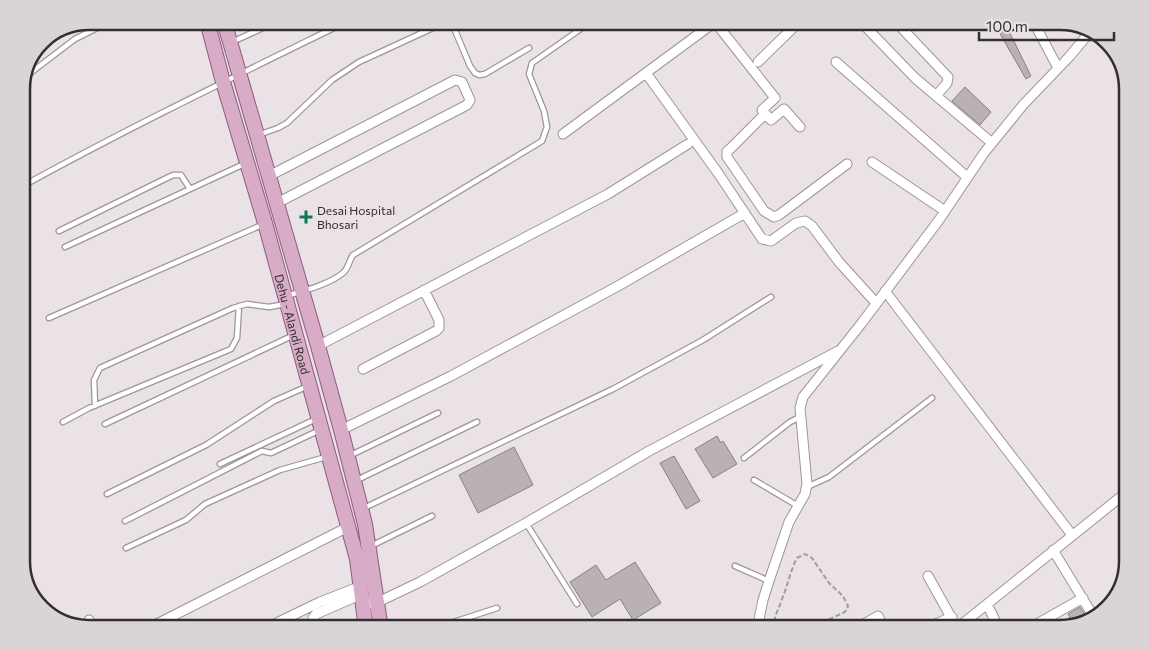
<svg xmlns="http://www.w3.org/2000/svg" width="1149" height="650" viewBox="0 0 1149 650" font-family="Commissioner,sans-serif">
<style>
.building{fill:#b9b1b5;stroke:#888185}
.lines{fill:none;stroke-linecap:round;stroke-linejoin:round}
.lane-casing{stroke:#9d9699;stroke-width:7}
.street-casing{stroke:#9d9699;stroke-width:11}
.primary-casing{stroke:#8d5c79;stroke-width:16}
.path{stroke:#a39c9f;stroke-width:2;stroke-dasharray:5 2.5;stroke-linecap:butt}
.lane{stroke:#fff;stroke-width:4.5}
.street{stroke:#fff;stroke-width:9}
.primary{stroke:#d8acc7;stroke-width:14}
.poi-dot{fill:#0b7a56;stroke:#eae2e6;stroke-width:2}
.labels{text-anchor:middle;dominant-baseline:central;stroke-width:5;stroke-linejoin:round;paint-order:stroke}
.poi-label{font-size:12px;fill:#322f30;stroke:#eae2e6;text-anchor:start}
.street-label{font-size:12px;fill:#322f30;stroke:#eae2e6}
.rim{fill:none;stroke:#322f30;stroke-width:2.5}
</style>
<rect width="100%" height="100%" fill="#eae2e6"/>
<!-- building -->
<path class="building" d="M1004,21L1031,76L1026,79L995,25Z
M965,87L991,112L980,125L952,101Z
M717,436L721,443L723,441L737,464L713,478L695,449Z
M514,447L533,485L478,513L459,475Z
M674,456L700,501L686,509L660,463Z
M635,562L661,603L633,620L620,599L592,617L570,582L596,565L606,580Z
M1080,607L1085,615L1081,617L1084,622L1074,625L1068,614Z"/>
<g class="lines">
<!-- lane casing -->
<g class="lane-casing">
<path id="lane" d="M451,21L470,66L475,73L479,75L485,74L529,48
M232,42L278,21
M25,77L75,39L111,21
M258,135L278,128L287,123L332,80L359,62L448,21
M21,187C128,128 238,75 348,21
M59,231L173,175H181L190,189
M65,247L244,164
M286,296C303,291 331,284 344,272C349,267 349,260 353,255L542,141L547,127L544,111L529,74L532,63L592,21
M49,318L264,224
M95,406L94,380L100,368L233,308L247,304L269,307L286,304
M63,422L89,408L231,349L237,338L239,306
M105,424L294,335
M349,456L438,413
M744,458L790,422L800,417
M220,464L316,419
M357,480L477,422
M754,480L798,506
M807,487L829,477L932,398
M107,494L206,445L274,401L308,386
M362,509L613,389L703,340L771,297
M125,521L262,451L271,453L320,430
M526,523L577,604
M371,546L432,516
M126,548L186,520L205,504L280,470L326,457
M735,566L769,581
M432,629L497,608"/>
</g>
<!-- street casing -->
<g class="street-casing">
<path id="street" d="M860,21L915,78L992,143
M895,21L948,77L947,83L936,96
M1033,21L1058,68
M758,62L800,21
M836,62L967,177
M646,73L718,173L762,239L771,241L796,223L805,221L812,226L839,262L876,303
M765,114L730,149L727,151V157L764,211L774,217L779,215L847,164
M563,134L715,22L775,98L762,110L771,120L784,109L800,127
M872,162L945,211
M269,176L455,80L462,82L470,100L467,105L277,203
M885,291L1072,535
M318,346L608,194L688,144
M363,369L436,331L439,328V320L424,290
M341,430L451,376L618,286L745,213
M1053,550L1095,619
M928,576L957,628
M987,604L999,629
M363,605L378,602L420,582L526,523L649,451L838,351
M89,620L93,629
M147,629L348,527
M264,629L320,602L361,586
M320,629L313,618L316,614L362,594
M757,629L763,600L769,581L789,522L805,494L807,484L800,408L803,397L861,324L939,220L984,153L1023,105L1069,57L1089,33V29
M855,629L878,616L884,629
M924,629L952,617
M956,629L1128,491
M1028,629L1083,598"/>
</g>
<!-- primary casing -->
<g class="primary-casing">
<g id="primary">
<path id="s1" d="M207,21L223,82L265,223L357,559L366,629"/>
<path d="M224,21L318,346L341,430L365,524L381,629"/>
</g>
</g>
<!-- path -->
<path class="path" d="M773,629C773,618 779,609 782,599C788,585 790,571 797,558L805,554L812,558L829,583L843,596L848,606L847,610L843,613L807,629"/>
<!-- lane -->
<use href="#lane" class="lane"/>
<!-- street -->
<use href="#street" class="street"/>
<!-- primary -->
<use href="#primary" class="primary"/>
</g>
<!-- markers -->
<path class="poi-dot" d="M303.5 209.5h5v5h5v5h-5v5h-5v-5h-5v-5h5z"/>
<g class="labels">
<!-- poi labels -->
<g class="poi-label">
<text x="317" y="210">Desai Hospital<tspan x="317" dy="14">Bhosari</tspan></text>
</g>
<!-- street labels -->
<g class="street-label">
<text stroke="none"><textPath href="#s1" startOffset="315">Dehu - Alandi Road</textPath></text>
</g>
</g>
<!-- crop -->
<path d="M0 0H1149V650H0ZM89 30H1060A59 59 0 0 1 1119 89V561A59 59 0 0 1 1060 620H89A59 59 0 0 1 30 561V89A59 59 0 0 1 89 30Z" fill="#dbd4d7" fill-rule="evenodd"/>
<path class="rim" d="M89 30H1060A59 59 0 0 1 1119 89V561A59 59 0 0 1 1060 620H89A59 59 0 0 1 30 561V89A59 59 0 0 1 89 30Z"/>
<!-- scale -->
<path d="M979 32v8h135v-8" fill="none" stroke="#322f30" stroke-width="2.5"/>
<text x="986" y="32" font-size="15" fill="#322f30" stroke="#eae2e6" stroke-width="4" paint-order="stroke">100 m</text>
</svg>
